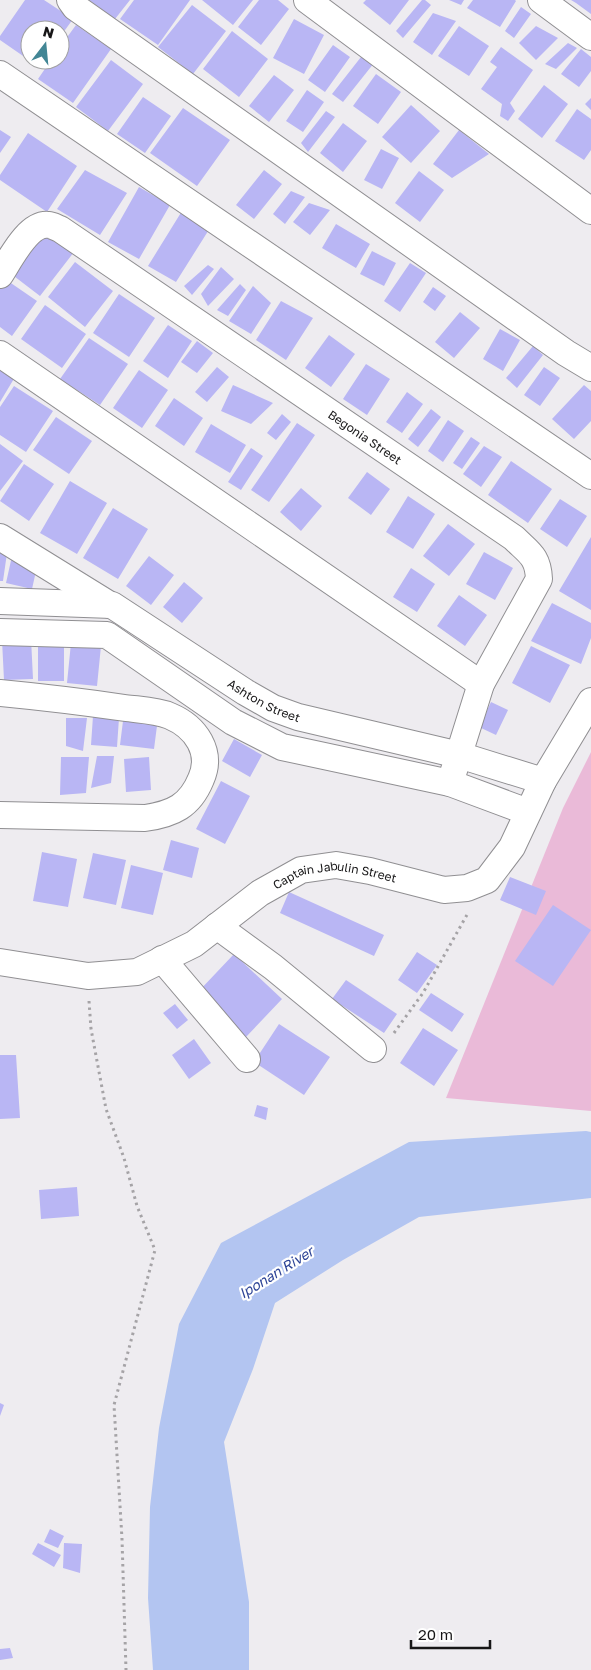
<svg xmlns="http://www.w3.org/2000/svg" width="591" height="1670" viewBox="0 0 591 1670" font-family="'Golos Text',sans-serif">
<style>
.green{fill:#eabad8}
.water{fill:#b3c5f1}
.building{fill:#b9b6f4}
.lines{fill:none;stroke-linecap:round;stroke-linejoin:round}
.minor-casing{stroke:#908f92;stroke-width:28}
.path{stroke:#a5a3a6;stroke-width:3;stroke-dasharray:2.5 4;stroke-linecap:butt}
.minor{stroke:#fff;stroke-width:26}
.labels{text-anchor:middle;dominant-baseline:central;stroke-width:4.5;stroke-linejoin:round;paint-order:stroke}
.street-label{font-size:12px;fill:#171617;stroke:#fff}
.water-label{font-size:14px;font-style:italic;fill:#2c4396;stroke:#fff}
</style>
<rect width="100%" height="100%" fill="#eeecf0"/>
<!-- green -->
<path class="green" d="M591,752V1111L446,1098L563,808Z"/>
<!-- water -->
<path class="water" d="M586,1131L591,1132V1198L419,1217L343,1260L275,1303L253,1369L224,1442L249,1602V1670H153L148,1598L150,1507L159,1428L179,1324L221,1243L409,1142Z"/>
<!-- building -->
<path class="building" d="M25,0H44L73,19L60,37V30H30V60H44L39,67L0,40V36Z
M89,0H130L115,19Z
M134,0H190L158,45L120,19Z
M202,0H253L233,25Z
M259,0H278L289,9L261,45L238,27Z
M366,0H409L390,25L363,3Z
M422,0H425L431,5L403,38L396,31Z
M449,0H464L461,5Z
M473,0H515L516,1L500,27L467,8Z
M571,0H591V14L576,3Z
M192,5L226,31L193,74L158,47Z
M521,7L531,14L514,38L505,31Z
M433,13L456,21L432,55L413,42Z
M294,19L324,35L304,74L273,58Z
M76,25L111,49L73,103L38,79L51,60H60V47Z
M459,26L489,46L469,76L438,56Z
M536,26L558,38L536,60L519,43Z
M232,31L268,59L239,97L203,69Z
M568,43L577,48L556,69L545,64Z
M333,45L350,57L325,92L308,80Z
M501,47L533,70L510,103L515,111L508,121L500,116L502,104L481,89L497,67L490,62Z
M581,49L591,57V71L579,87L561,74Z
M361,57L374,63L343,102L332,94Z
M111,60L143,84L108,131L76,107Z
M376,74L401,92L378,124L353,106Z
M274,75L294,90L269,122L249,106Z
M544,85L568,104L542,138L518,119Z
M307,90L324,102L303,132L286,121Z
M143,97L171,116L145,153L117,134Z
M591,98V110L585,104Z
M411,105L440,131L411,163L382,137Z
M183,108L230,140L197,186L150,153Z
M577,109L591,119V150L584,160L555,141Z
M326,111L335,117L308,152L301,143Z
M343,123L367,141L343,172L320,153Z
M0,130L11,137L0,153Z
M459,130L489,154L452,178L433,164Z
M28,133L77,166L47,212L0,180V175Z
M381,149L399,158L382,189L364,180Z
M85,170L127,193L100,235L57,209Z
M264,170L282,184L254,219L236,205Z
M419,171L444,190L420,222L395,203Z
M139,187L170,205L139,259L108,242Z
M291,191L305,197L285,224L273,214Z
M309,203L330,210L310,235L293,222Z
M182,211L210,228L176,282L148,266Z
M336,224L370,244L356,268L322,248Z
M40,226L74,252L40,296L6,270Z
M372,251L396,263L384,286L360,274Z
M75,262L113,291L85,327L48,297Z
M410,263L426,273L400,312L384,301Z
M208,265L214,269L192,295L184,286Z
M221,267L234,279L208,306L201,294Z
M5,279L37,301L12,336L0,327V288Z
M240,284L246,290L228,316L217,310Z
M253,286L271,303L251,334L229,321Z
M433,287L446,296L435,311L423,302Z
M119,294L155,318L129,357L93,333Z
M281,301L313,318L286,360L256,340Z
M45,305L86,334L62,368L21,339Z
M460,312L480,328L454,358L435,342Z
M168,325L192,341L168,378L143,361Z
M500,329L520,340L503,371L483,359Z
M329,335L355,354L331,387L305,368Z
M89,338L128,364L100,405L60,379Z
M197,341L213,353L197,373L181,362Z
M533,346L543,355L517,388L506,378Z
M366,364L390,379L367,415L343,399Z
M217,367L229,377L207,402L195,392Z
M544,367L560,378L540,406L524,395Z
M0,369L15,377L0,402Z
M139,370L168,390L142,428L113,408Z
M233,385L273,403L251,424L221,411Z
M584,385L591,391V421L574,439L552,419Z
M14,386L53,411L26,452L0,435V407Z
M407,392L423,404L402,433L386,422Z
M174,398L203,418L184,446L155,426Z
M431,409L441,417L418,447L408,439Z
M282,414L291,422L276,440L267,433Z
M56,417L92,441L69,474L33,450Z
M448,420L464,431L443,462L428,451Z
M297,423L315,435L269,502L251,490Z
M211,424L246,445L230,473L195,452Z
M471,437L480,443L462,469L453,463Z
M0,444L23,461L0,491Z
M484,446L502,457L481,487L463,474Z
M251,448L263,456L241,490L228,482Z
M511,461L552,489L528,523L488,495Z
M24,464L54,484L29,521L0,501Z
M367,472L390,489L371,515L348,498Z
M70,481L107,503L77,554L40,533Z
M301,488L322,506L301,531L280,512Z
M408,496L435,514L413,549L386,532Z
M560,499L587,516L567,547L540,529Z
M113,508L148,529L118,579L83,558Z
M448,524L475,544L449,576L423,556Z
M591,537V610L559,591Z
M0,545L8,546L3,581H0Z
M484,552L513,568L495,600L466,584Z
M12,556L38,562L32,589L6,583Z
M149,556L174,575L151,605L126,586Z
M411,568L435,584L417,612L393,597Z
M184,582L203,598L182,623L163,607Z
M459,595L487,615L465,646L437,626Z
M552,603L591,623V638L581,664L531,641Z
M31,638L33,679L4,680L2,640Z
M38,642H64V681H38Z
M71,643L101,646L97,686L67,683Z
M531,646L570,665L550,703L512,683Z
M491,702L508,710L496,735L479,727Z
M124,713L158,718L154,749L120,745Z
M93,716L119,718L117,747L91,745Z
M66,718H87L83,751L66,746Z
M234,739L262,755L250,777L222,761Z
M97,756H114L111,783L91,788Z
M61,757H89L86,793L60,795Z
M149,757L151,790L126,792L124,759Z
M221,781L250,796L225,844L196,829Z
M171,840L199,848L192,878L163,870Z
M42,852L77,859L68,907L33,901Z
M93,853L126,860L116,905L83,898Z
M131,865L163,873L153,915L121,908Z
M510,877L546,891L536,915L500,900Z
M289,892L384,935L374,956L280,913Z
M553,905L591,930L553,986L515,961Z
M417,952L437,965L417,993L398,980Z
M234,954L282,999L246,1037L198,992Z
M346,980L397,1014L384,1033L332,999Z
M431,993L464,1014L452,1032L419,1010Z
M175,1004L188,1020L177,1029L163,1013Z
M279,1024L330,1057L304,1095L254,1062Z
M423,1028L458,1050L434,1086L400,1063Z
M194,1039L211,1063L189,1079L172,1055Z
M0,1055H16L20,1118L0,1119Z
M257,1105L268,1108L266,1120L254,1116Z
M77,1187L79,1216L41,1219L39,1190Z
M0,1403L4,1405L0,1416Z
M50,1529L64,1536L58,1548L44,1542Z
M38,1543L61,1555L54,1567L32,1554Z
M64,1543L82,1544L80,1573L63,1568Z
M10,1648L13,1658L0,1660V1649Z"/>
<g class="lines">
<!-- minor casing -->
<g class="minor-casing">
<g id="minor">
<path d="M70,0L75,7L566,353L591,368"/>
<path d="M307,0L591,211"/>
<path d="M541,0L591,37"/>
<path d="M0,74L591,476"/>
<path id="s1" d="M0,275C10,260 28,222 49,225C52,225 57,228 60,229L514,538C529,553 538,556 539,579L481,684L450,783"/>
<path d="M0,354L481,684"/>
<path d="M0,537L110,605"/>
<path id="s2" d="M0,601L112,605L245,692L273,708L298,717L459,755L543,781"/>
<path d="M0,632L107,635L233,722L282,747L450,783L528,812"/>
<path d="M0,693C42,697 83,702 125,708C140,710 156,710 170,716C196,727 213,752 201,779C190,806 173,814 145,818L0,815"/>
<path d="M217,926L273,967L373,1049"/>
<path d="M162,959L247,1059"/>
<path id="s3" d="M0,962L88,976L137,972L194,944L260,893L301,870L336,865L370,871L444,890L467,888L487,880L512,847L543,781L591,701"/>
</g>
</g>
<!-- path -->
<path class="path" d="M89,1001L91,1029L106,1109L124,1158L137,1206L155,1250L114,1405L122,1539L126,1670
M394,1033L423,993L468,913"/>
<!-- minor -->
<use href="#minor" class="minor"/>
</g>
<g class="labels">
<!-- street labels -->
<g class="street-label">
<text stroke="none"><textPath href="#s1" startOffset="454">Begonia Street</textPath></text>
<text stroke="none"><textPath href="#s2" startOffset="292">Ashton Street</textPath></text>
<text stroke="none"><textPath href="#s3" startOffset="365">Captain Jabulin Street</textPath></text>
</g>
<!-- water labels -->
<g class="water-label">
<text transform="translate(276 1272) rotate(-32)">Iponan River</text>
</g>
</g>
<!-- north arrow -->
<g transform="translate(45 45) rotate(16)"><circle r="24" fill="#ffffff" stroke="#a2a2a2"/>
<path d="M0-4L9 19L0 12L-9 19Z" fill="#428695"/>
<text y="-8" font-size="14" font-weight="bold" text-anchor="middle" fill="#171617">N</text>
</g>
<!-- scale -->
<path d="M411 1640v8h79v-8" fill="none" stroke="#171617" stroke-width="2.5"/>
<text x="418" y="1640" font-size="15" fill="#171617" stroke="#ffffff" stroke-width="4" paint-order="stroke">20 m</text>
</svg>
